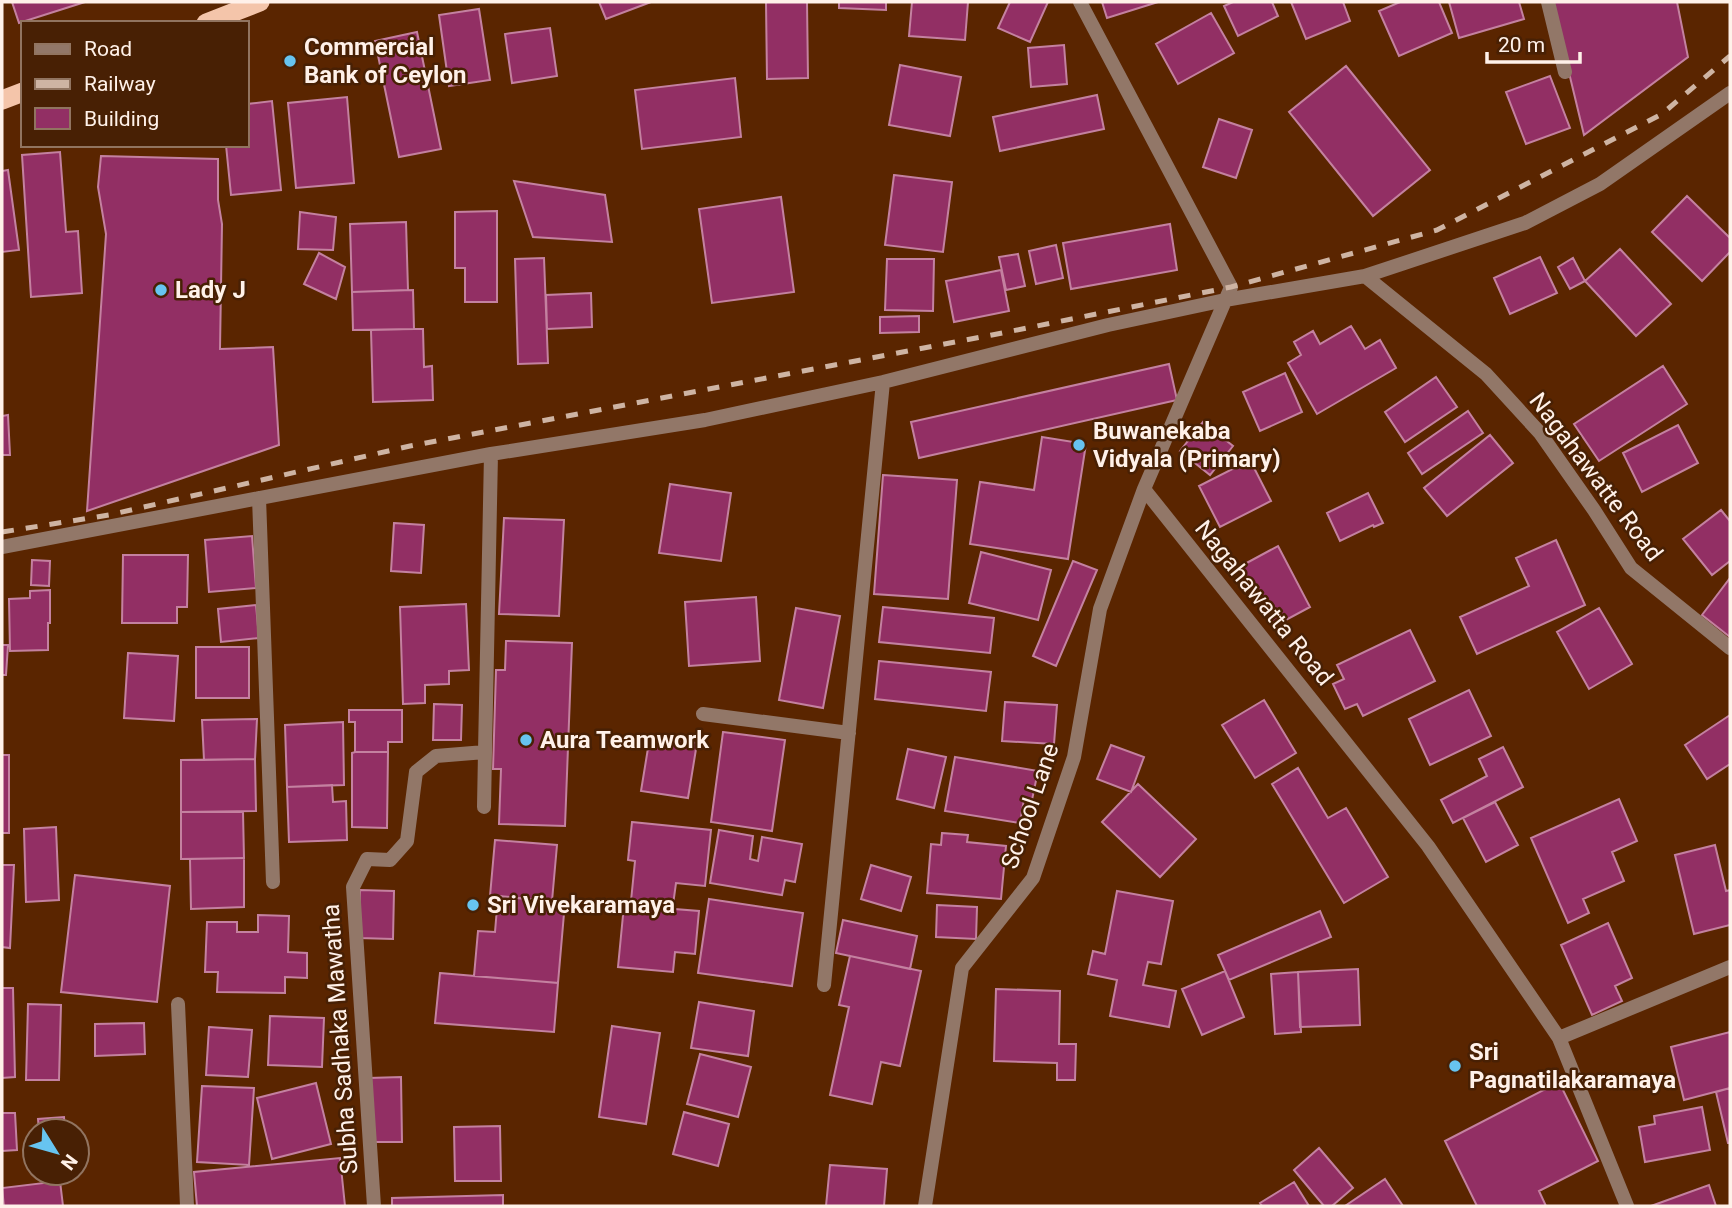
<svg xmlns="http://www.w3.org/2000/svg" width="1732" height="1208" viewBox="0 0 1732 1208" font-family="Roboto,sans-serif">
<style>
.building{fill:#922f64;stroke:#c481a0;stroke-width:2}
.lines{fill:none;stroke-linecap:round;stroke-linejoin:round}
.minor{stroke:#927768;stroke-width:14}
.trunk{stroke:#f4c5aa;stroke-width:19}
.rail{stroke:#ceb4a3;stroke-width:5;stroke-dasharray:12 12;stroke-linecap:butt}
.poi-dot{fill:#67c4f0;stroke:#482004;stroke-width:2.5}
.labels{text-anchor:middle;dominant-baseline:central;stroke-width:5;stroke-linejoin:round;paint-order:stroke}
.poi-label{font-size:24px;font-weight:bold;fill:#fff1e9;stroke:#482004;text-anchor:start}
.street-label{font-size:24px;fill:#fff1e9;stroke:#482004}
</style>
<rect width="100%" height="100%" fill="#5a2500"/>
<!-- building -->
<path class="building" d="M12,2H85L19,23Z
M599,2H651L606,19Z
M766,2H807L808,78L767,79Z
M839,2H886V10L839,8Z
M912,2H968L965,40L909,36Z
M1010,2H1048L1030,42L998,28Z
M1102,2H1158L1107,18Z
M1233,2H1272L1278,16L1238,36L1224,6Z
M1291,2H1343L1350,21L1306,39Z
M1400,2H1439L1452,33L1399,56L1379,11Z
M1449,2H1519L1524,19L1459,38Z
M1552,2H1677L1688,57L1584,135Z
M479,9L490,80L449,86L439,15Z
M1211,13L1234,53L1178,84L1156,44Z
M550,28L557,76L512,83L505,34Z
M417,32L441,149L399,157L375,41Z
M1064,45L1067,84L1031,87L1028,48Z
M900,65L961,77L950,136L889,125Z
M1346,66L1430,170L1373,216L1289,112Z
M1550,76L1570,128L1526,144L1506,92Z
M735,78L741,137L642,149L635,90Z
M1097,95L1104,129L1000,151L993,117Z
M347,97L354,183L296,188L288,103Z
M272,101L281,190L231,195L226,145H247V104Z
M1219,119L1252,130L1236,178L1203,167Z
M60,152L66,232L78,231L82,293L31,297L22,155Z
M101,156L218,159V200L222,224L220,349L273,347L279,445L87,511L106,234L98,187Z
M8,170L19,250L2,252V171Z
M894,175L952,182L943,252L885,245Z
M514,181L605,195L612,242L533,237Z
M1687,196L1730,238V252L1702,281L1652,232Z
M781,197L794,292L712,303L699,209Z
M497,211V302H465V268H455V212Z
M300,212L336,217L333,250L298,249Z
M406,222L408,290L352,292L350,224Z
M1170,224L1177,270L1071,289L1063,243Z
M1056,245L1063,278L1036,284L1029,251Z
M1620,249L1671,304L1636,336L1585,281Z
M319,253L345,267L336,299L304,284Z
M1018,254L1025,286L1006,290L999,257Z
M1540,257L1557,293L1510,314L1494,278Z
M544,258L548,363L518,364L515,259Z
M1573,258L1585,281L1570,289L1558,267Z
M887,259H934L933,311L885,310Z
M1001,270L1009,311L954,322L946,281Z
M413,290L414,329L353,330L352,292Z
M591,293L592,327L547,329L546,295Z
M919,316V332L880,333V317Z
M1351,326L1365,349L1380,340L1396,368L1317,414L1288,363L1301,355L1294,342L1313,331L1320,344Z
M414,329H423L424,367L432,366L433,400L373,402L371,330Z
M1169,364L1177,400L919,458L911,422Z
M1663,366L1687,404L1599,461L1574,424Z
M1285,373L1302,412L1260,431L1243,392Z
M1436,377L1457,407L1405,442L1385,412Z
M1468,411L1483,433L1422,474L1408,453Z
M8,415L10,455H2V416Z
M1203,422L1233,446L1210,475L1180,451Z
M1678,425L1698,463L1642,492L1623,453Z
M1490,435L1513,463L1447,516L1424,488Z
M1042,437L1086,444L1068,559L970,544L980,482L1034,490Z
M1250,460L1271,501L1220,527L1199,486Z
M883,475L957,480L948,599L874,594Z
M670,484L731,493L721,561L659,553Z
M1368,493L1383,523L1374,527L1373,525L1340,541L1327,513Z
M1721,510L1730,521V561L1712,575L1683,539Z
M504,518L564,520L559,616L499,614Z
M394,523L424,525L421,573L391,571Z
M252,536L256,588L209,592L205,540Z
M1556,540L1585,605L1477,654L1460,617L1529,586L1516,558Z
M1278,546L1310,607L1273,627L1241,566Z
M981,552L1051,570L1038,620L969,603Z
M123,555H188L187,607H177V623H122Z
M32,560L50,561L49,586L31,585Z
M1073,561L1097,570L1056,666L1033,656Z
M1730,578V637L1702,615Z
M50,590V623H48V650L10,651L9,599L30,598V591Z
M756,597L760,661L689,666L685,602Z
M466,604L469,670L449,671V684L425,685V703L403,704L400,607Z
M256,605L259,638L221,642L218,609Z
M883,607L994,618L990,653L879,642Z
M796,608L840,616L823,708L779,700Z
M1599,608L1632,664L1589,689L1557,632Z
M1410,630L1435,681L1363,716L1357,704L1345,709L1333,684L1344,679L1337,665Z
M506,641L572,643L565,826L499,824L501,769H493L496,670H505Z
M2,645H8L6,675H2Z
M196,647H249V698H196Z
M128,653L178,656L174,721L124,718Z
M879,661L991,672L986,711L875,699Z
M1469,690L1491,736L1430,765L1409,719Z
M1264,700L1296,753L1255,778L1222,725Z
M1005,702L1057,705L1054,744L1002,741Z
M434,704L462,705L461,740H433Z
M349,710H402V742H388V752H355V722H349Z
M1730,715V764L1707,779L1685,745Z
M257,719L255,759L204,760L202,720Z
M343,722L344,785L287,787L285,725Z
M723,732L785,740L772,831L711,822Z
M650,736L697,743L688,798L641,791Z
M1111,745L1144,757L1131,792L1097,779Z
M1503,747L1523,787L1453,823L1441,800L1487,776L1479,759Z
M908,749L946,757L934,808L897,799Z
M355,752H388L387,828L352,827V753Z
M2,755H9V833H2Z
M955,757L1038,771L1032,800L1024,799L1020,823L945,811Z
M255,759L256,811L181,812V760Z
M1298,768L1328,818L1346,808L1388,877L1344,903L1272,784Z
M1138,784L1196,839L1160,877L1102,822Z
M332,785L333,802L346,801L347,840L289,842L287,787Z
M1619,799L1637,841L1612,852L1624,881L1583,899L1589,913L1568,923L1531,838Z
M1495,802L1518,845L1486,862L1463,818Z
M181,812H243L244,858L181,859Z
M632,822L711,830L705,886L676,883L673,905L631,901L635,861L628,860Z
M56,827L59,900L26,902L24,829Z
M719,830L753,836L750,859L758,861L762,837L802,844L795,882L785,880L782,895L710,883Z
M942,833L968,835L967,842L1006,846L1001,899L927,893L931,844L941,845Z
M495,840L557,845L552,901L490,896Z
M1715,845L1726,891L1730,890V925L1694,934L1675,855Z
M244,858V907L191,909L190,859Z
M2,865H14L10,948L2,947Z
M871,865L911,877L901,911L861,899Z
M75,875L170,886L157,1002L61,992Z
M360,890L394,891L393,939L359,938Z
M1117,891L1173,901L1161,964L1148,962L1143,985L1176,991L1169,1027L1110,1016L1117,980L1088,974L1093,951L1105,954Z
M498,896L565,902L558,983L474,976L478,931L495,932Z
M709,899L803,913L792,986L698,973Z
M624,905L699,911L695,954L675,952L673,972L618,967Z
M937,905L977,907L976,939L936,937Z
M1320,911L1331,937L1229,980L1218,955Z
M258,915L289,916L288,952L307,953V978L285,977V993L217,992L218,972H205L207,922H237V932H258Z
M843,920L917,936L910,969L836,953Z
M1608,923L1632,978L1615,986L1622,1001L1592,1015L1561,945Z
M850,956L921,971L900,1066L881,1062L872,1104L830,1095L849,1007L839,1005Z
M1358,969L1360,1025L1300,1027L1298,972Z
M1225,971L1244,1017L1202,1035L1182,989Z
M1298,972L1301,1032L1275,1034L1271,974Z
M440,973L558,983L554,1032L435,1023Z
M2,988H13L15,1077L2,1078Z
M996,989L1060,991L1059,1044H1076L1075,1080H1057V1063L994,1061Z
M699,1002L754,1011L748,1056L691,1048Z
M28,1004L61,1005L59,1080H26Z
M270,1016L324,1018L322,1067L268,1065Z
M144,1023L145,1054L95,1056V1024Z
M612,1026L660,1033L646,1124L599,1117Z
M209,1027L252,1030L248,1077L206,1075Z
M1730,1032V1088L1684,1100L1671,1047Z
M700,1054L751,1067L738,1117L687,1104Z
M401,1077L402,1142H370L369,1078Z
M1559,1082L1598,1161L1539,1191L1546,1206H1477L1445,1141Z
M316,1083L331,1144L272,1159L257,1098Z
M202,1086L254,1088L249,1165L197,1162Z
M1730,1088V1143H1728L1716,1092Z
M1702,1107L1710,1150L1645,1162L1639,1127L1655,1124L1654,1116Z
M684,1112L729,1124L718,1166L673,1154Z
M2,1113H15L17,1150L2,1151Z
M64,1117L65,1131H39L38,1119Z
M500,1126L501,1181H455L454,1127Z
M1319,1148L1353,1188L1332,1206H1324L1294,1170Z
M340,1158L345,1206H197L194,1172Z
M830,1165L887,1169L884,1206H826Z
M1385,1179L1403,1206H1345Z
M60,1181L63,1206H4L2,1188Z
M1294,1182L1309,1206H1262L1260,1203Z
M1709,1185L1716,1206H1651Z
M503,1195V1206H392V1198Z"/>
<g class="lines">
<!-- minor -->
<path class="minor" d="M1080,2L1231,287L1144,489L1428,846L1559,1038L1627,1206
M1548,2L1565,72
M1365,276L1486,374L1540,433L1594,510L1631,568L1730,648
M259,498L273,882
M2,547L491,454L705,420L883,382L1108,325L1225,300L1365,276L1525,223L1600,184L1730,93
M703,714L849,733
M484,807L485,752
M824,985L883,382
M178,1004L187,1206
M1559,1038L1730,967
M374,1206L353,887L367,859L390,860L407,841L416,772L436,756L485,752L491,454
M925,1206L962,968L1033,878L1074,757L1100,609L1144,489"/>
<!-- trunk -->
<path class="trunk" d="M206,23L260,2
M2,100L23,92"/>
<!-- rail -->
<path class="rail" d="M2,532L109,515L410,446L992,335L1231,287L1437,230L1662,114L1730,56"/>
</g>
<!-- markers -->
<g class="poi-dot">
<circle cx="290" cy="61" r="7"/>
<circle cx="161" cy="290" r="7"/>
<circle cx="1079" cy="445" r="7"/>
<circle cx="526" cy="740" r="7"/>
<circle cx="473" cy="905" r="7"/>
<circle cx="1455" cy="1066" r="7"/>
</g>
<g class="labels">
<!-- poi labels -->
<g class="poi-label">
<text x="304" y="47">Commercial<tspan x="304" dy="28">Bank of Ceylon</tspan></text>
<text x="175" y="290">Lady J</text>
<text x="1093" y="431">Buwanekaba<tspan x="1093" dy="28">Vidyala (Primary)</tspan></text>
<text x="540" y="740">Aura Teamwork</text>
<text x="487" y="905">Sri Vivekaramaya</text>
<text x="1469" y="1052">Sri<tspan x="1469" dy="28">Pagnatilakaramaya</tspan></text>
</g>
<!-- street labels -->
<g class="street-label">
<text transform="translate(1596 477) rotate(53)">Nagahawatte Road</text>
<text transform="translate(1264 603) rotate(51)">Nagahawatta Road</text>
<text transform="translate(1030 806) rotate(-71)">School Lane</text>
<text transform="translate(340 1039) rotate(-94)">Subha Sadhaka Mawatha</text>
</g>
</g>
<!-- border -->
<rect width="1732" height="1208" fill="none" stroke="#fff1e9" stroke-width="7"/>
<!-- legend -->
<rect x="21" y="21" width="228" height="126" fill="#482004" stroke="#917460" stroke-width="2"/>
<rect x="35" y="44" width="35" height="10" fill="#927768" stroke="#917460" stroke-width="2"/>
<text x="84" y="56" font-size="21" fill="#fff1e9">Road</text>
<rect x="35" y="79" width="35" height="10" fill="#ceb4a3" stroke="#917460" stroke-width="2"/>
<text x="84" y="91" font-size="21" fill="#fff1e9">Railway</text>
<rect x="35" y="108" width="35" height="21" fill="#922f64" stroke="#917460" stroke-width="2"/>
<text x="84" y="126" font-size="21" fill="#fff1e9">Building</text>
<!-- north arrow -->
<g transform="translate(56 1152) rotate(127)"><circle r="33" fill="#482004" stroke="#917460" stroke-width="2"/>
<path d="M0-5L12 26L0 18L-12 26Z" fill="#67c4f0"/>
<text y="-10" font-size="19" font-weight="bold" text-anchor="middle" fill="#fff1e9">N</text>
</g>
<!-- scale -->
<path d="M1487 52v10h93v-10" fill="none" stroke="#fff1e9" stroke-width="3.5"/>
<text x="1498" y="52" font-size="21" fill="#fff1e9" stroke="#482004" stroke-width="5" paint-order="stroke">20 m</text>
</svg>
